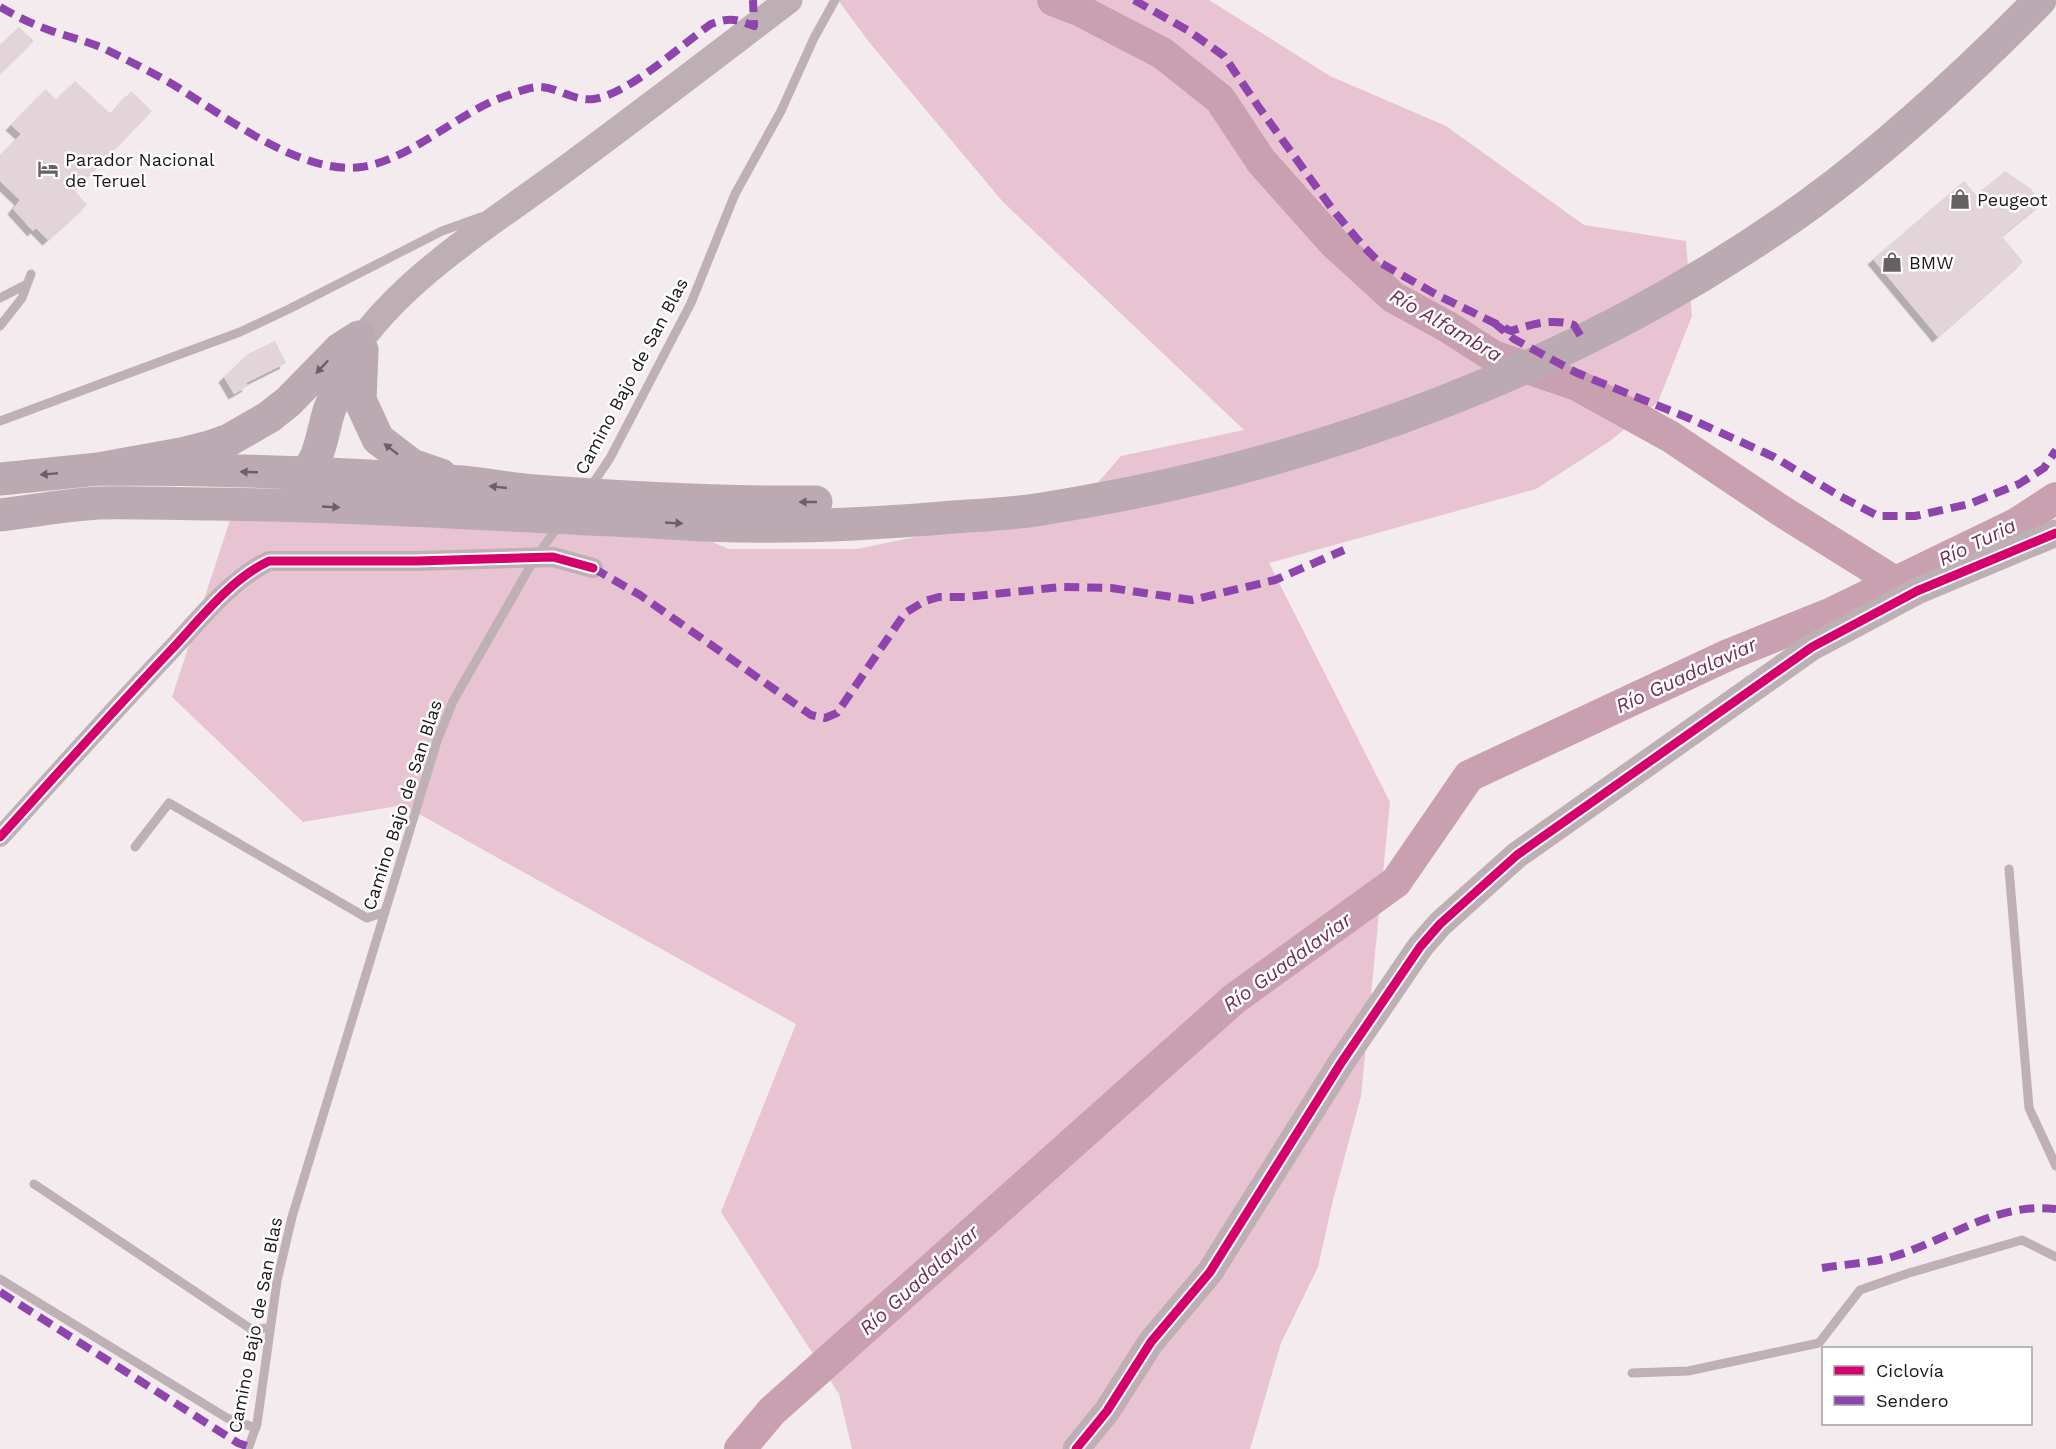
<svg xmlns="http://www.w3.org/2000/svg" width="2056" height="1449" viewBox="0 0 2056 1449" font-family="'Work Sans',sans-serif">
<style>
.forest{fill:#e8c4d2}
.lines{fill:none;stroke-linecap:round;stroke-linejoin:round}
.river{stroke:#c9a0b0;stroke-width:32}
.building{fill:#e3d4da;filter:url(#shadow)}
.lane{stroke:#beb0b5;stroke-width:9}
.street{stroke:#beb0b5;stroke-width:20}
.secondary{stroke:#beafb4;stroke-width:27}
.highway{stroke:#bcaab2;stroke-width:33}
.quiet{stroke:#8e44ad;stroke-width:8;stroke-dasharray:15 8;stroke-linecap:butt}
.cycleway-casing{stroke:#fff;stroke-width:13}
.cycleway{stroke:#d6006c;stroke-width:9}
.oneway{fill:#6c6066}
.labels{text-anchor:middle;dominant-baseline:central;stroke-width:5;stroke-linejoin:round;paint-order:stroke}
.poi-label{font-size:18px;fill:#1d1719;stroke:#fff;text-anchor:start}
.street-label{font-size:18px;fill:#1d1719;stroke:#fff}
.water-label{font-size:20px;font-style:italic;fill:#722e4e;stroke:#fff}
</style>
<defs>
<filter id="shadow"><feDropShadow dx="-5.5" dy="5.5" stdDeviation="0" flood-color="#0004"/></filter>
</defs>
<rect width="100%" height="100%" fill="#f4ebee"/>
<!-- forest -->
<path class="forest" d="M838,0H1209L1330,76L1446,126L1584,225L1686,241L1692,316L1658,402L1610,441L1536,489L1269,563L1390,802L1361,1096L1333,1200L1318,1267L1281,1343L1250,1449H852L839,1394L721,1212L796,1024L403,805L303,822L172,697L234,508L588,490L729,549H857L1080,503L1121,456L1244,430L1003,202L869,42Z"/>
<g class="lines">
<!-- river -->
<path class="river" d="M1053,0L1079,10L1162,53L1220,99L1261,161L1334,243L1393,297L1448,327L1493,356L1577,385L1671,437L1780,510L1895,582
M740,1449L772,1411L1234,999L1396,882L1469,776L1728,655L1832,613L2016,524L2056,498"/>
</g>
<!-- building -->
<path class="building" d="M19,27L34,41L0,74V45Z
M75,81L111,114L131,91L152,111L75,191L87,205L48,240L36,228L33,231L13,209L20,200L0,181V156L21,134L11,125L46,89L56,100Z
M2005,171L2030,188L2042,203L2002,236L2023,262L1938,337L1873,259L1964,181L1976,195Z
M275,341L286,363L246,383L248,386L234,394L224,377L248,354Z"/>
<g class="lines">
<!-- lane -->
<path class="lane" d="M0,298L27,284
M0,326L22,298L31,274
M0,421L240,332L289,309L442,231L481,217
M590,488L610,458L691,303L735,194L781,111L814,38L835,0
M135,847L169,803L367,918L385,912
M2009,869L2029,1108L2056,1166
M34,1184L251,1329L270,1328
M0,1279L227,1418L256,1428
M1632,1373L1688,1371L1819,1343L1860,1290L1909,1273L2022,1240L2056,1257
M248,1449L257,1424L277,1281L292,1217L437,741L453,701L531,565L558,526"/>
<!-- street -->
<path class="street" d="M0,837C57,774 113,711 172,649C201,618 231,579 269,561H417L553,557L593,568"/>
<!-- secondary -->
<path class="secondary" d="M368,331C417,270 490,224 553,178C632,120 710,60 789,0
M1076,1449L1107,1411L1151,1342L1210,1272L1341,1063L1420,947L1440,924L1517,855L1812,647L1917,591L2056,533"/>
<!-- highway -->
<path class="highway" d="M362,352L360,400L378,439L412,465L441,475
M98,469C219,469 341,473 462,482C486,484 510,489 534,491C628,498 722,503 816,502
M0,479L98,469L181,454L209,447L229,440L269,417L288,402L340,349L359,337
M294,485C322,461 319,444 329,411C337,389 349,370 362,350
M0,515C32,511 66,505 98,503C135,502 172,504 208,504C343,505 479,514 614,520C658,522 702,526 746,526C815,527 885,523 954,517C983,515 1013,514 1042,509C1316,466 1584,367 1810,204C1893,143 1968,73 2040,0"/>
<!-- quiet -->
<path class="quiet" d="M1134,0L1189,31L1224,56L1258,106L1333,210L1363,246L1379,262L1437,295L1511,331C1532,324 1552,318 1574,325L1583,340
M0,7C16,16 32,24 49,30C68,37 87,41 105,49C129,61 154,73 177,87C226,117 301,175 361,167C411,160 458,112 506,96C515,93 527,88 537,87C556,86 574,102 594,99C630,93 680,46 711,24C731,17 735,19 754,26L753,0
M1493,322L1514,339L1577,373L1691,419L1774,457L1838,495L1878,516H1915L1969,504L2019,484L2044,468L2056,450
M593,568L640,595L811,715L825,718L837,713L905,613L925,601L939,597H966L1061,587L1111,588L1192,600L1275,580L1344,550
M1822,1268C1846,1264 1872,1263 1895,1256C1950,1239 1996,1202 2056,1209
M0,1292L238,1443L249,1447"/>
<!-- cycleway casing -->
<g class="cycleway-casing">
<path id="cycleway" d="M0,837C57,774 113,711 172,649C201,618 231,579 269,561H417L553,557L593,568
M1076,1449L1107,1411L1151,1342L1210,1272L1341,1063L1420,947L1440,924L1517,855L1812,647L1917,591L2056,533"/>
</g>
<!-- cycleway -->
<use href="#cycleway" class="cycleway"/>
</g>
<!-- one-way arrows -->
<defs><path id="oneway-solid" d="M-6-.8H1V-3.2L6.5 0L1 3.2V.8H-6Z" transform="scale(1.5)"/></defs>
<g class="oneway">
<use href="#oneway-solid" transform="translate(322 367) rotate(133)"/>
<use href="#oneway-solid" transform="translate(391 449) rotate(-142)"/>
<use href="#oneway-solid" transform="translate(249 472) rotate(-178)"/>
<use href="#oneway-solid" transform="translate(49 474) rotate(175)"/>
<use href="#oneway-solid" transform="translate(498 487) rotate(-174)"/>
<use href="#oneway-solid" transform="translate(808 502) rotate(180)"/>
<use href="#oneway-solid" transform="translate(331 507) rotate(3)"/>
<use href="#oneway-solid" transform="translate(674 523) rotate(3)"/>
</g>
<!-- icons -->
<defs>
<g id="hotel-bare" transform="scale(1.62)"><path d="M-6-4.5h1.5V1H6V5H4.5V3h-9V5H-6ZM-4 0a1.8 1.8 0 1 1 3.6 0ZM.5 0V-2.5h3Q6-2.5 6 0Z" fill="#686164" stroke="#fff" stroke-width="2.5" paint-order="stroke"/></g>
<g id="shop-bare" transform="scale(1.62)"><path d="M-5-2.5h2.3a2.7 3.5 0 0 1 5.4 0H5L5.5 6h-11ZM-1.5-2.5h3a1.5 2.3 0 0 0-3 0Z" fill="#686164" stroke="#fff" stroke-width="2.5" paint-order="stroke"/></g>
</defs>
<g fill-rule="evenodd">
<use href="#hotel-bare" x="48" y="169"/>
<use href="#shop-bare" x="1960" y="199"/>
<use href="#shop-bare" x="1892" y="262"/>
</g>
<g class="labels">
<!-- poi labels -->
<g class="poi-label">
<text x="65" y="159">Parador Nacional<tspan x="65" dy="21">de Teruel</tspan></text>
<text x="1977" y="199">Peugeot</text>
<text x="1909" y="262">BMW</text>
</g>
<!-- street labels -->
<g class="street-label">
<text transform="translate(631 376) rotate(-62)">Camino Bajo de San Blas</text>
<text transform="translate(402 805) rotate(-72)">Camino Bajo de San Blas</text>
<text transform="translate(255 1325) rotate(-79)">Camino Bajo de San Blas</text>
</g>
<!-- water labels -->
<g class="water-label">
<text transform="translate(1446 325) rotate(30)">Río Alfambra</text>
<text transform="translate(1977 542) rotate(-26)">Río Turia</text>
<text transform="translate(1686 675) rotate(-25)">Río Guadalaviar</text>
<text transform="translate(1287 962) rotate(-36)">Río Guadalaviar</text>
<text transform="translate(919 1280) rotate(-42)">Río Guadalaviar</text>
</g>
</g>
<!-- legend -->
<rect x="1822" y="1347" width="210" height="78" fill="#ffffff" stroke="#a5a2a3" stroke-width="1.5"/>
<rect x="1834" y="1366" width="30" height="9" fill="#d6006c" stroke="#a5a2a3" stroke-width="1.5"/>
<text x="1876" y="1377" font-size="18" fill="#1d1719">Ciclovía</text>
<rect x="1834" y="1396" width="30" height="9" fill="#8e44ad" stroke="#a5a2a3" stroke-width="1.5"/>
<text x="1876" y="1407" font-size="18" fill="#1d1719">Sendero</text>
</svg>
